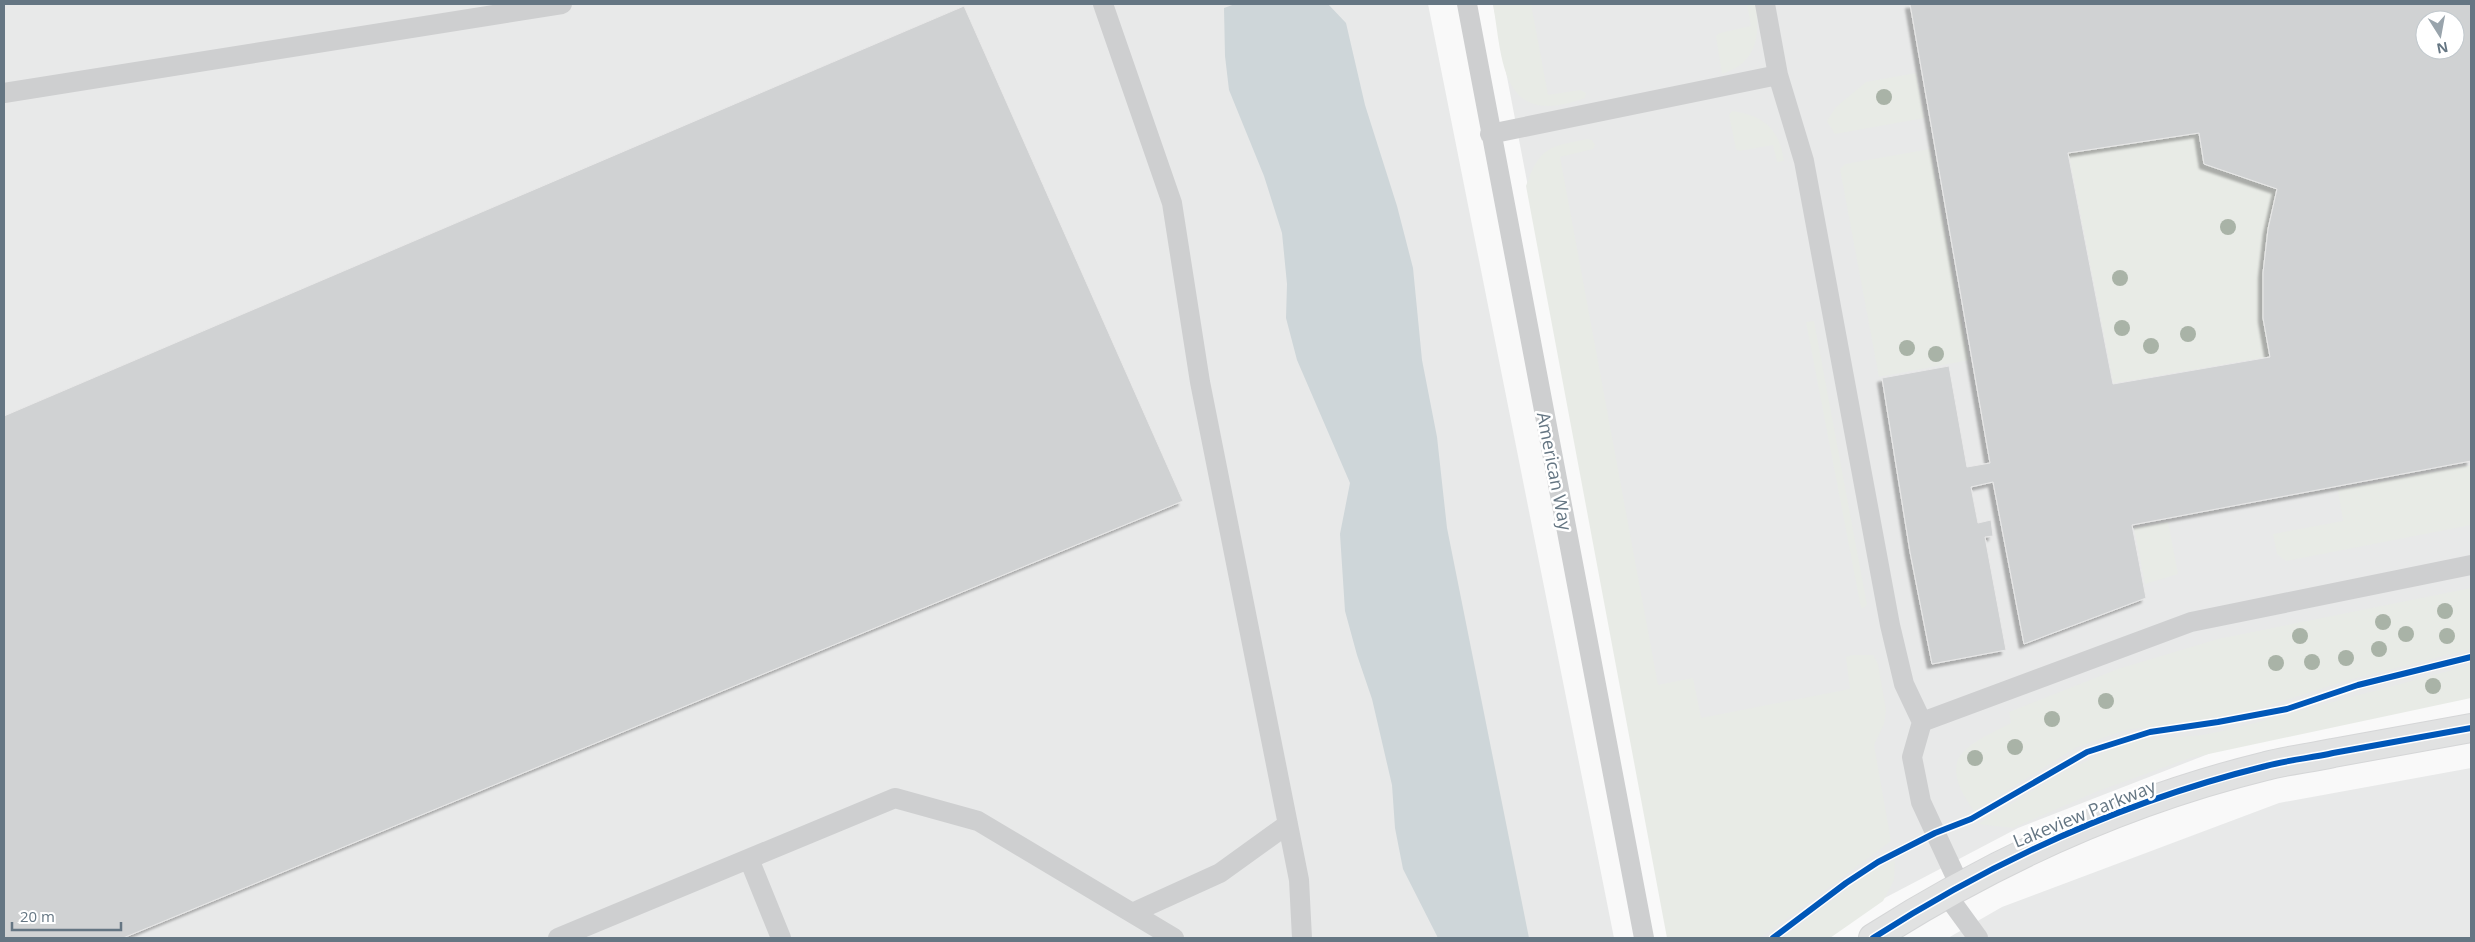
<svg xmlns="http://www.w3.org/2000/svg" width="2475" height="942" viewBox="0 0 2475 942" font-family="'Open Sans',sans-serif">
<style>
.built{fill:#e8e9e9;fill-rule:evenodd}
.green{fill:#e8ebe6}
.water{fill:#ced6d9}
.building{fill:#d0d2d3;stroke:#e8e8e8;fill-rule:evenodd;filter:url(#shadow)}
.lines{fill:none;stroke-linecap:round;stroke-linejoin:round}
.secondary-casing{stroke:#d5d6d7;stroke-width:30}
.lane{stroke:#cecfd0;stroke-width:20}
.secondary{stroke:#e1e2e2;stroke-width:28}
.cycleway-casing{stroke:#fff;stroke-width:9}
.cycleway{stroke:#0057b8;stroke-width:6}
.tree{fill:#a9b3a7}
.labels{text-anchor:middle;dominant-baseline:central;stroke-width:5;stroke-linejoin:round;paint-order:stroke}
.street-label{font-size:18px;fill:#657683;stroke:#fff}
</style>
<defs>
<filter id="shadow"><feDropShadow dx="-4.5" dy="4.5" stdDeviation="1" flood-color="#0004"/></filter>
</defs>
<rect width="100%" height="100%" fill="#f9f9f9"/>
<!-- built -->
<path class="built" d="M4,4H1428L1614,938H4Z
M1493,4H2471V695L2234,744L2018,828L1858,912L1820,938H1672ZM2425,20H2455V50H2425Z
M2471,768V938H1948L2002,907L2279,803Z"/>
<!-- green -->
<path class="green" d="M1493,4H1531L1548,95L1580,90L1586,93L1585,98C1501,129 1503,63 1493,4Z
M1747,4H1755C1761,35 1757,63 1722,74L1716,36L1720,33L1751,26Z
M1916,73L1924,118L1835,134L1827,121L1836,107L1866,82Z
M1732,111C1764,116 1779,128 1784,161L1777,162L1773,145L1739,151L1736,149L1729,115Z
M2199,133L2204,164L2277,189C2264,250 2259,295 2270,357L2113,384L2068,153Z
M1587,139L1592,140L1595,145L1593,149L1560,157L1658,685L1693,678L1701,718L1850,689L1846,657L1852,655H1873L1878,664L1886,710L1884,724L1874,745L1891,841L1760,938H1667L1526,186C1540,147 1548,147 1587,139Z
M1930,149L1969,360L1879,377L1840,169L1845,164Z
M1814,321L1867,605L1863,608H1861L1806,322Z
M2471,465V525L2286,561L2277,554L2273,534L2343,521L2338,490Z
M2168,522L2178,574L2145,584L2134,528Z
M2471,588V649L2345,681L2258,709L2195,721L2125,730L2075,748L1974,811C1935,756 1965,747 2011,723L2009,712L2118,669L2218,639Z
M2471,665V698L2190,758L2098,791L2013,828L1978,824L2066,771L2110,750L2135,740L2203,735L2236,728Z
M1895,860L1894,880L1883,901L1830,938H1783L1867,874Z"/>
<!-- water -->
<path class="water" d="M1235,4H1328L1346,23L1365,105L1397,206L1413,268L1422,360L1437,437L1447,528L1529,938H1438L1403,869L1395,828L1392,785L1372,699L1357,655L1345,611L1340,534L1350,483L1297,360L1286,318L1287,284L1282,233L1264,176L1229,90L1225,56L1224,8Z"/>
<!-- building -->
<path class="building" d="M1910,4H2471V461L2132,525L2146,598L2024,644L1993,482L1971,487L1978,523L1991,520L1993,536L1985,537L2006,650L1932,664L1910,552L1882,378L1949,366L1967,467L1990,463ZM2425,20H2455V50H2425ZM2199,133L2204,164L2277,189L2268,229L2263,273V318L2270,357L2113,384L2068,153Z
M964,6L1183,501L123,938H4V416Z"/>
<g class="lines">
<!-- secondary casing -->
<g class="secondary-casing">
<path id="secondary" d="M1873,938C1995,860 2124,801 2266,766C2288,760 2311,758 2333,753C2379,745 2425,736 2471,728"/>
</g>
<!-- lane -->
<path class="lane" d="M1103,4L1172,203L1200,382L1299,880L1302,938
M1467,4L1644,938
M1765,4L1778,75L1804,161L1890,625L1904,684L1922,722
M4,93L562,4
M1490,134L1778,75
M749,859L781,938
M1960,886L1921,802L1912,757L1922,722L2191,622L2471,565
M1946,894L1978,938
M1132,913L1220,873L1288,824
M558,938L895,798L978,821L1174,938"/>
<!-- secondary -->
<use href="#secondary" class="secondary"/>
<!-- cycleway casing -->
<g class="cycleway-casing">
<path id="cycleway" d="M1773,938L1846,883L1878,862L1935,833L1971,819L2087,752L2150,732L2218,722L2287,709L2358,685L2471,657
M1873,938C1995,860 2124,801 2266,766C2288,760 2311,758 2333,753C2379,745 2425,736 2471,728"/>
</g>
<!-- cycleway -->
<use href="#cycleway" class="cycleway"/>
</g>
<!-- trees -->
<g class="tree">
<circle cx="1884" cy="97" r="8"/>
<circle cx="2228" cy="227" r="8"/>
<circle cx="2120" cy="278" r="8"/>
<circle cx="2122" cy="328" r="8"/>
<circle cx="2188" cy="334" r="8"/>
<circle cx="2151" cy="346" r="8"/>
<circle cx="1907" cy="348" r="8"/>
<circle cx="1936" cy="354" r="8"/>
<circle cx="2445" cy="611" r="8"/>
<circle cx="2383" cy="622" r="8"/>
<circle cx="2406" cy="634" r="8"/>
<circle cx="2300" cy="636" r="8"/>
<circle cx="2447" cy="636" r="8"/>
<circle cx="2379" cy="649" r="8"/>
<circle cx="2346" cy="658" r="8"/>
<circle cx="2312" cy="662" r="8"/>
<circle cx="2276" cy="663" r="8"/>
<circle cx="2433" cy="686" r="8"/>
<circle cx="2106" cy="701" r="8"/>
<circle cx="2052" cy="719" r="8"/>
<circle cx="2015" cy="747" r="8"/>
<circle cx="1975" cy="758" r="8"/>
</g>
<g class="labels">
<!-- street labels -->
<g class="street-label">
<text transform="translate(1555 471) rotate(79)">American Way</text>
<text transform="translate(2084 813) rotate(-22)">Lakeview Parkway</text>
</g>
</g>
<!-- border -->
<rect width="2475" height="942" fill="none" stroke="#657683" stroke-width="10"/>
<!-- north arrow -->
<g transform="translate(2440 35) rotate(169)"><circle r="24" fill="#ffffff" stroke="#c1c8cd"/>
<path d="M0-4L9 19L0 12L-9 19Z" fill="#99a4ac"/>
<text y="-8" font-size="14" font-weight="bold" text-anchor="middle" fill="#657683">N</text>
</g>
<!-- scale -->
<path d="M12 922v8h109v-8" fill="none" stroke="#657683" stroke-width="2.5"/>
<text x="20" y="922" font-size="15" fill="#657683" stroke="#ffffff" stroke-width="4" paint-order="stroke">20 m</text>
</svg>
